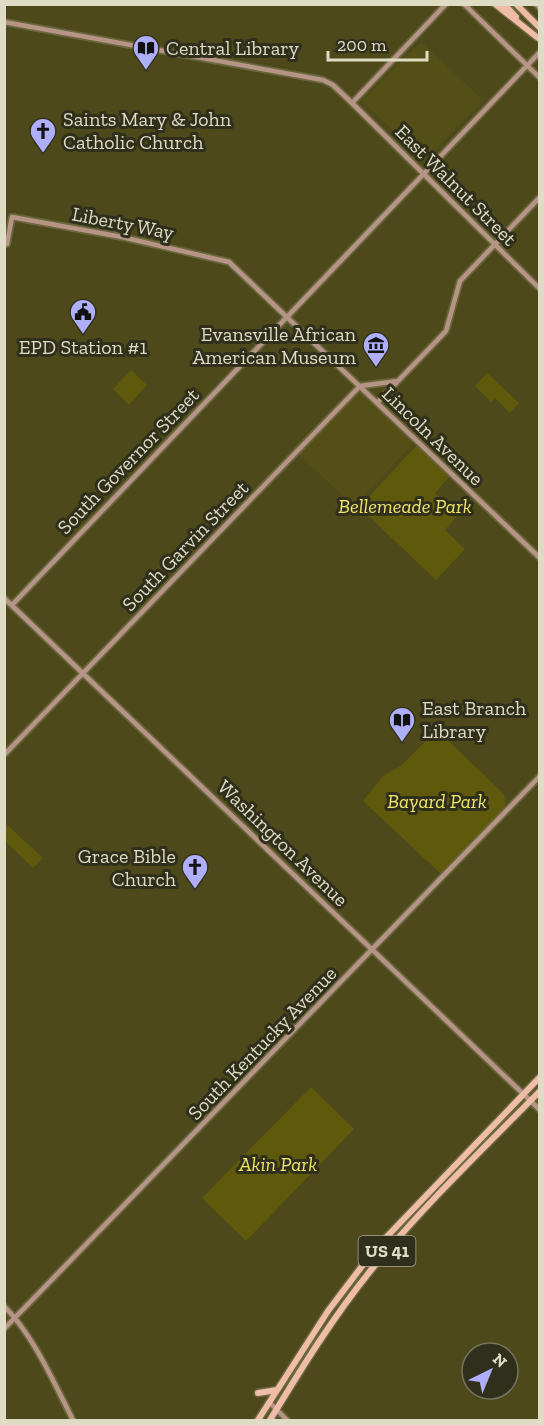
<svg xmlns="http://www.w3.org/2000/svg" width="544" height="1425" viewBox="0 0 544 1425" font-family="'Zilla Slab',serif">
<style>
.built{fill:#544f17}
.green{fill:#5f590b}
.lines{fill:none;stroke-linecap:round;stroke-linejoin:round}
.secondary-casing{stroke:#6a663d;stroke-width:8}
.highway-casing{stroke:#6a663d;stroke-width:9}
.secondary{stroke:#b69587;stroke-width:4.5}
.highway{stroke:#efbca7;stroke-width:6}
.labels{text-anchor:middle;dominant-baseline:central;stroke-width:6;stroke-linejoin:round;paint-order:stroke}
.shield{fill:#302f1b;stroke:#aaa891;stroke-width:1.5}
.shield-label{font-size:18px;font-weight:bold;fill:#dedcc4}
.poi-label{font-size:20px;fill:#dedcc4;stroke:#302f1b;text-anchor:start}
.street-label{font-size:20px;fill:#dedcc4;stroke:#302f1b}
.park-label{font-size:20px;font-style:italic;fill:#f0e668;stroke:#302f1b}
</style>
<rect width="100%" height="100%" fill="#4d491b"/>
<!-- built -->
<path class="built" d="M421,42L483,100L425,160L362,101Z
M359,387L415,442L354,506L297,453Z"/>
<!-- green -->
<path class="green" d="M131,370L147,385L129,405L113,389Z
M487,373L519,403L510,413L495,398L491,402L475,386Z
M417,445L450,476L435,493L458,515L445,530L465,549L436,580L359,507Z
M437,730L504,794L506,806L441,874L363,801L384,775L401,766Z
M4,822L43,858L33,868L5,841Z
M311,1087L354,1129L246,1241L202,1198Z"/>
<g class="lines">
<!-- secondary casing -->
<g class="secondary-casing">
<path id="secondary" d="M464,4L540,78
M536,4L540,8
M4,22L323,80L333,85L352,103L540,289
M352,103L446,4
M4,243L7,244L12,217L122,237L229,262L540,558
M377,403L398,381
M4,598L540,1110
M12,605L540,52
M4,755L360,386L398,381L446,331L460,281L540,197
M4,1306C34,1336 54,1383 73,1420
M4,1329L540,776
M269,1402L287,1420"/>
</g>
<!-- highway casing -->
<g class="highway-casing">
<path id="highway" d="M495,4L538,38
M504,4L516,17
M516,4L540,28
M258,1393L277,1390
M258,1420L328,1311L375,1249L540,1077
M270,1420C301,1369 333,1317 371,1270C423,1206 483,1149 540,1091"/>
</g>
<!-- secondary -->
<use href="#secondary" class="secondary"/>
<!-- highway -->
<use href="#highway" class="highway"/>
</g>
<!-- icons -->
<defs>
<g id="library-pin" transform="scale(1.35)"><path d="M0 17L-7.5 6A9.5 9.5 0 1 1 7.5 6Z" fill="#afaefa" stroke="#302f1b"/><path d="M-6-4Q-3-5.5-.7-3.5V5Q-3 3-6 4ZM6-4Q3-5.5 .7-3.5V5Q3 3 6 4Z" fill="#111"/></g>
<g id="church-pin" transform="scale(1.35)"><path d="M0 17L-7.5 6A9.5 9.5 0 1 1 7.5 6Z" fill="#afaefa" stroke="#302f1b"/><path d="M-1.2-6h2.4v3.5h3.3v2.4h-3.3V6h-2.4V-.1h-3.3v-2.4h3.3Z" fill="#111"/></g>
<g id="civic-pin" transform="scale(1.35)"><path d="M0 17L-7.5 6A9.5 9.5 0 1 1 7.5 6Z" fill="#afaefa" stroke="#302f1b"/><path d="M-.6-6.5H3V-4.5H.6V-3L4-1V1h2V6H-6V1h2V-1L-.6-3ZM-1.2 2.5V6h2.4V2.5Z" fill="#111"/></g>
<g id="museum-pin" transform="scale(1.35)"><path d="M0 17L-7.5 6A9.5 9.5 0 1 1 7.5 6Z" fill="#afaefa" stroke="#302f1b"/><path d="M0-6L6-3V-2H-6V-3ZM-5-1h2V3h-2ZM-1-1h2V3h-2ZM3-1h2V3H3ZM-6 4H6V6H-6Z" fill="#111"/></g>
</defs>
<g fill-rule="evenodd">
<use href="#library-pin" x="146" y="48"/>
<use href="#church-pin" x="43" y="131"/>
<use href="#civic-pin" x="83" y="312"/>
<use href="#museum-pin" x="376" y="345"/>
<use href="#library-pin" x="402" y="720"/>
<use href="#church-pin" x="195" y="867"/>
</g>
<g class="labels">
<!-- shield labels -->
<rect class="shield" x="358.5" y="1236" width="57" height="30" rx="4.5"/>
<g class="shield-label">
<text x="387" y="1251">US 41</text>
</g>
<!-- poi labels -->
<g class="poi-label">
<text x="166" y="48">Central Library</text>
<text x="63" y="119">Saints Mary &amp; John<tspan x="63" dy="23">Catholic Church</tspan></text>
<text x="356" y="334" text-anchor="end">Evansville African<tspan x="356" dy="23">American Museum</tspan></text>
<text x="83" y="347" text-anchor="middle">EPD Station #1</text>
<text x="422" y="708">East Branch<tspan x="422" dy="23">Library</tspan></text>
<text x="176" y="856" text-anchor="end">Grace Bible<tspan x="176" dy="23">Church</tspan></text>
</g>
<!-- street labels -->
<g class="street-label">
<text transform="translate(456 185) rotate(45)">East Walnut Street</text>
<text transform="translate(123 223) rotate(11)">Liberty Way</text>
<text transform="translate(433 436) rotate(44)">Lincoln Avenue</text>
<text transform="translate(128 461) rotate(-46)">South Governor Street</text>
<text transform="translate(185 546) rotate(-46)">South Garvin Street</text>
<text transform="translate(283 843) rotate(44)">Washington Avenue</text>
<text transform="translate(262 1043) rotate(-46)">South Kentucky Avenue</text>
</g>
<!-- park labels -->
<g class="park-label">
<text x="405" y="506">Bellemeade Park</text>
<text x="437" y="801">Bayard Park</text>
<text x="278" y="1164">Akin Park</text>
</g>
</g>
<!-- border -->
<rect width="544" height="1425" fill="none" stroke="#dedcc4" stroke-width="12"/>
<!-- north arrow -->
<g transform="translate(490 1371) rotate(43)"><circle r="28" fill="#302f1b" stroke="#76745f" stroke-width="1.5"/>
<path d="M0-4.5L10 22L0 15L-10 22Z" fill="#afaefa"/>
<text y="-9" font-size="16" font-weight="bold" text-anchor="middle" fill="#dedcc4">N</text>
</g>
<!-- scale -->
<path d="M328 51v9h99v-9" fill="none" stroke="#dedcc4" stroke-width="3"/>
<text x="337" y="51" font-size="18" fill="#dedcc4" stroke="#302f1b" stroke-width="4.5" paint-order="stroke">200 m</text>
</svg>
